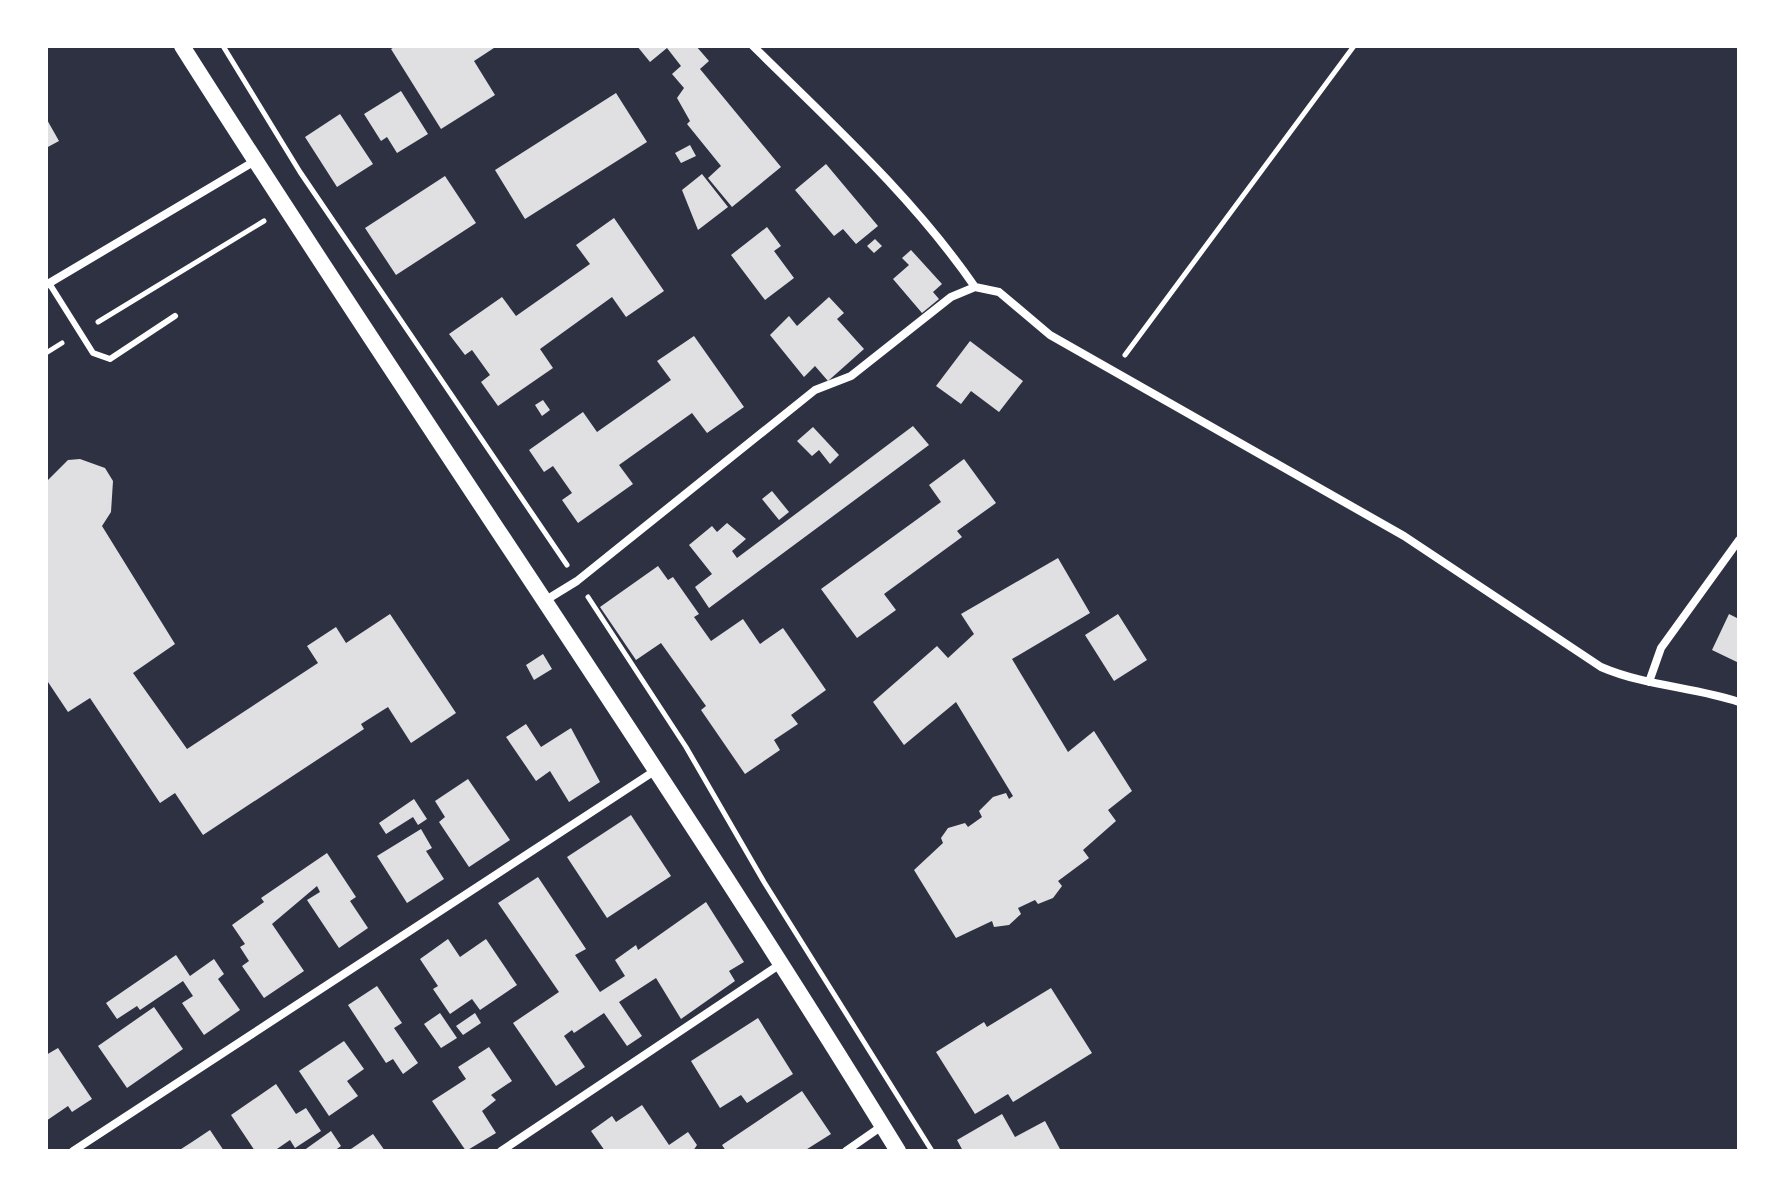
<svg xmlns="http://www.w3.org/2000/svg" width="1785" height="1197" viewBox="0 0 1785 1197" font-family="'Times New Roman',serif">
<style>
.building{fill:#e0e0e3}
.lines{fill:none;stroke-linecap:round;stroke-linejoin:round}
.path{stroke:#fff;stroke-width:5}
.service{stroke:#fff;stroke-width:6}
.minor{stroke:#fff;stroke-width:8}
.secondary{stroke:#fff;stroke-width:16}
</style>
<rect width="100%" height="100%" fill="#2d3142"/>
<!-- building -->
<path class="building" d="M396,46H497L474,61L495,95L441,129L391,49Z
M637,46H696L709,61L700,69L781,167L732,207L708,178L721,166L687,124L690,121L677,98L684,88L672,74L681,66L667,48L650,62Z
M401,91L428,134L397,153L387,137L381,141L364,114Z
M616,93L647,142L525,219L495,170Z
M340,114L373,164L337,187L305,137Z
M46,118L59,141L46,148Z
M690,145L696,156L681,163L675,153Z
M826,164L878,226L856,244L843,229L834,236L795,190Z
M702,174L728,207L698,230L682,190Z
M445,176L476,223L396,275L365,228Z
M614,218L664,291L626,317L612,297L540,349L553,368L498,406L481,382L490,375L472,350L465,355L449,334L502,297L516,316L590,264L576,245Z
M767,227L781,246L774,251L794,278L765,300L731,255Z
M875,239L882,246L874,253L867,246Z
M911,250L942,284L933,292L939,299L922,313L893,279L909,265L902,258Z
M829,297L844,313L837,319L864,349L828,381L815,366L804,377L770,335L789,316L797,326Z
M694,336L744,407L707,433L692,413L619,465L633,484L578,523L562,500L572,493L553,466L544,472L529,450L583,412L597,432L671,380L657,361Z
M970,341L1023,381L999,412L971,391L961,404L936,386Z
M543,400L550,410L542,416L535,405Z
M913,426L929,445L709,608L695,587L712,574L689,545L712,526L717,532L727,523L746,539L732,551L737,558Z
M813,427L839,455L830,464L819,450L812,456L797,441Z
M80,459L105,468L113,481L111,512L102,526L175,644L133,673L187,749L318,663L307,646L336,627L346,643L390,614L456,713L411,743L388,707L361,724L364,729L203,835L175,793L160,803L90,698L68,712L46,679V482L68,460Z
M964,459L996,503L957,531L962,537L884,594L896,610L857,638L821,589L941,502L929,485Z
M772,491L789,512L779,520L762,499Z
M1058,558L1090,613L1012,659L1068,752L1094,731L1132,791L1108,810L1116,821L1083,850L1089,858L1058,881L1062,886L1053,898L1038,904L1035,900L1018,908L1021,914L1009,925L994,927L992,921L956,938L914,870L943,843L941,838L948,828L965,823L968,827L982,817L979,811L993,797L1006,793L1009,799L1013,796L956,702L904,745L873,702L937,646L948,658L974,634L961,614Z
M658,566L668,580L673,577L699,614L694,617L711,641L743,619L760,644L783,628L826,690L791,715L798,724L774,740L780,750L745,774L701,710L706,706L661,643L636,660L600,607Z
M1118,614L1147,660L1114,681L1085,635Z
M1729,614L1739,619V663L1712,650Z
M543,654L552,669L534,680L526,665Z
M526,724L541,747L571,728L600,782L569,802L550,771L536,781L506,737Z
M468,779L510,840L469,867L439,822L445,817L435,801Z
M414,799L427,819L418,825L413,817L386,834L379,823Z
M631,815L671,876L607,918L567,857Z
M421,829L432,848L426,851L444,879L407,903L377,856Z
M327,853L356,897L350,901L368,928L339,948L307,900L320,892L317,886L272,924L304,971L264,998L242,966L249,961L240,947L245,944L232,925L264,902L261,898Z
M538,877L586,949L575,955L600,992L625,976L615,960L636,945L638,950L706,902L744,962L729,971L735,981L681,1019L656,978L619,1002L642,1036L627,1046L604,1013L574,1033L572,1030L564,1036L585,1067L556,1086L513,1023L559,992L498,903Z
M448,939L460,957L486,939L517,985L480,1010L472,999L450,1014L433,989L438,986L420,959Z
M176,955L190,976L214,959L224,974L218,979L240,1010L204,1035L182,1003L193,996L183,981L140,1010L137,1006L117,1019L106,1003Z
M377,986L402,1023L394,1028L418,1063L403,1074L393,1059L386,1063L348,1005Z
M1051,988L1092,1053L1013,1102L1008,1094L975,1114L936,1052L984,1022L987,1027Z
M154,1007L183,1049L127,1088L98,1046Z
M440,1013L457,1038L441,1048L424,1024Z
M475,1013L481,1023L463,1035L456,1026Z
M758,1018L793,1074L747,1103L741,1095L720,1108L691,1061Z
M344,1041L364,1069L347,1081L358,1096L329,1116L299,1071Z
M489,1047L512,1081L491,1095L496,1100L482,1111L496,1133L466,1151L432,1101L466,1079L458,1067Z
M58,1048L92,1099L72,1112L68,1106L46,1121V1055Z
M276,1084L296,1114L306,1108L321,1131L295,1148L290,1140L274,1151H255L231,1115Z
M802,1091L831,1134L804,1151H726L722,1145Z
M642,1105L669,1145L688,1132L697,1145L693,1151H605L591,1131L612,1116L616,1122Z
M1002,1114L1015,1137L1045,1121L1061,1151H963L957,1140Z
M210,1130L224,1151H178L192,1142Z
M331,1131L341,1146L334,1151H303Z
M373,1134L385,1151H348Z"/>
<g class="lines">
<!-- path -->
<path class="path" d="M223,46L300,172L567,565
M98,322L264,221
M46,353L62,343
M1125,355L1354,46
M588,597L686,747L764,882L932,1151"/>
<!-- service -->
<path class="service" d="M49,283L93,353L110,359L175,316"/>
<!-- minor -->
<path class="minor" d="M753,46C830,122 913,197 975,287
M46,285L255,161
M546,600L577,581L815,390L851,376L951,297L975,287L999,292L1050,335L1404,536L1601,667C1645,686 1694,687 1739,702
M1649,682L1661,648L1739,540
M73,1151L656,770
M501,1151L782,963
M846,1151L882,1126"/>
<!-- secondary -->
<path class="secondary" d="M182,46C417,417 669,777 898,1151"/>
</g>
<!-- border -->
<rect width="1785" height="1197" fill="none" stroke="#ffffff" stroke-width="96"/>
</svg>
